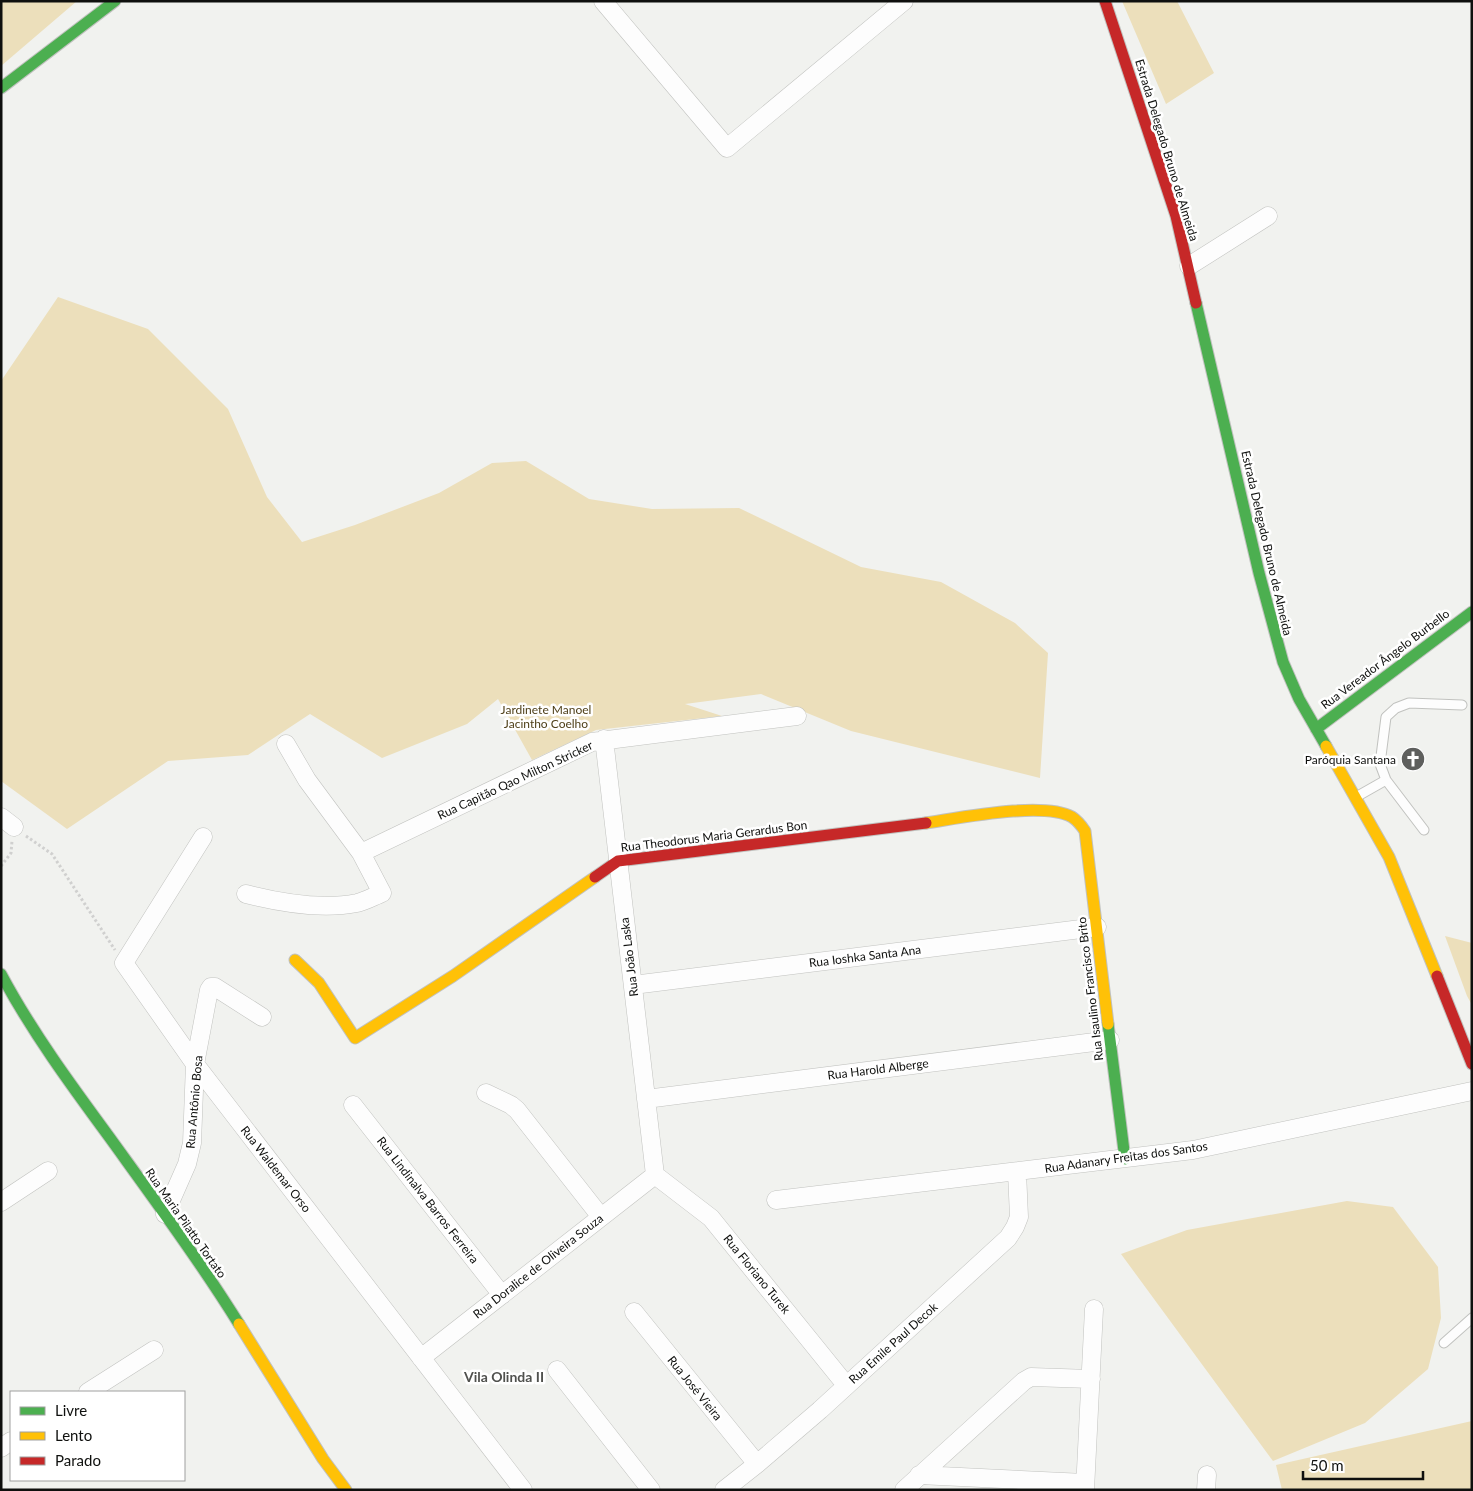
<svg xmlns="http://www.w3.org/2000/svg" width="1473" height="1491" viewBox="0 0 1473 1491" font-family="Lato,sans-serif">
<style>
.green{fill:#ecdfbb}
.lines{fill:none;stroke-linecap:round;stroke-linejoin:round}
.lane-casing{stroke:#c1c2bf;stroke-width:11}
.street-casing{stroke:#c1c2bf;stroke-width:19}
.fast-casing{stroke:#c1c2bf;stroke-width:13}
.slow-casing{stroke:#c1c2bf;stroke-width:13}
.jam-casing{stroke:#c1c2bf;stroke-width:13}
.path{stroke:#d0d0cf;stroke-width:3;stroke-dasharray:2.5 2.5;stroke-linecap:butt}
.lane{stroke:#fdfdfd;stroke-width:9}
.street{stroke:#fdfdfd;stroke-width:18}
.fast{stroke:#4caf50;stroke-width:11}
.slow{stroke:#ffc107;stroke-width:11}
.jam{stroke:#c62828;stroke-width:11}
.labels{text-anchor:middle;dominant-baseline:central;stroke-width:5;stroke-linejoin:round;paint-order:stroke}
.street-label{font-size:12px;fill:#0f100e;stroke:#fff}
.park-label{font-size:12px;fill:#4e3f18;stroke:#fff}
.poi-label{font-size:12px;fill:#0f100e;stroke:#fff;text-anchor:end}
.neighbourhood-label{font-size:14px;font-weight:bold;fill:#50514e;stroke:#fff}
</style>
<rect width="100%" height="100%" fill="#f1f2ef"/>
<!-- green -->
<path class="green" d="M1,1H77L1,66Z
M1122,1H1177L1214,73L1166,104Z
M58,297L148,329L228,409L267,497L302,542L355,525L439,493L492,463L526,461L589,499L652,509L739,508L861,567L941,582L1015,623L1048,653L1040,778L851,731L761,694L685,704L722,716L596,730L532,760L498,699L467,724L382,758L310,714L248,755L168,761L67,829L1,781V381Z
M1445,936L1472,943V1005L1467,996Z
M1347,1201L1393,1207L1438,1267L1441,1318L1428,1369L1365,1423L1273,1461L1121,1254L1187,1230Z
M1472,1421V1490H1282L1276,1465Z"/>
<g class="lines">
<!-- lane casing -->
<g class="lane-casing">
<path id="lane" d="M1356,797L1386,780
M1424,830L1386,780L1380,764L1386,717L1396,708L1409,703L1462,705
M1444,1343L1472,1318"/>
</g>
<!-- street casing -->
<g class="street-casing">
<path id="street" d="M603,1L727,148L904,1
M1189,266L1268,216
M604,739L655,1175
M1,817L14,827
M203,837L124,963L195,1064L523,1490
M361,853L592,742L797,716
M246,894C281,903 321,910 357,903C366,901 374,896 382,893L361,853L307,780L286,744
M633,985L1097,927
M486,1093L511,1105L517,1110L601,1217
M646,1099L1110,1040
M353,1105L502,1295
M655,1175L711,1218L846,1385
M776,1200L1193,1150L1472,1091
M1,1202L48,1171
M165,1214L187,1164L192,1143L195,1064L209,990L211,987H215L262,1017
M634,1312L757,1464
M421,1358L655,1175
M557,1370L651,1490
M88,1392L154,1350
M1,1448L11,1441
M919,1475L1085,1483
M724,1490L757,1464L820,1410L1008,1238L1015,1227L1019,1217L1017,1172
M904,1490L1024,1381L1031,1377L1091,1379
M1085,1490L1094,1309
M1206,1490L1207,1475"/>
</g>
<!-- fast casing -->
<g class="fast-casing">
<path id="fast" d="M1,88L115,1
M1196,303L1259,573L1283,662L1299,699L1326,746
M1316,729L1472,612
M1,974C32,1032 71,1085 110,1138C154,1199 199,1260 239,1324
M1108,1024L1125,1159"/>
</g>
<!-- slow casing -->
<g class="slow-casing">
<path id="slow" d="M1326,746L1389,857L1437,976
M926,823C960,818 1043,801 1072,817C1078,821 1081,825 1085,831L1108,1024
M295,960L319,983L355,1038L453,976L595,877
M239,1324L323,1459L346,1490"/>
</g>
<!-- jam casing -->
<g class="jam-casing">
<path id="jam" d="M1105,1L1176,216L1196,303
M595,877L618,861L926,823
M1437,976L1472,1064"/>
</g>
<!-- path -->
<path class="path" d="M26,836L52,854L115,950
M1,866L11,853L12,841"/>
<!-- lane -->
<use href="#lane" class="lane"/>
<!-- street -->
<use href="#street" class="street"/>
<!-- fast -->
<use href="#fast" class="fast"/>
<!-- slow -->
<use href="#slow" class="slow"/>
<!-- jam -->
<use href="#jam" class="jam"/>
</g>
<!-- icons -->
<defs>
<g id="church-disc" transform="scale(1.25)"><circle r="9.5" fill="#5e5f5d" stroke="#fff"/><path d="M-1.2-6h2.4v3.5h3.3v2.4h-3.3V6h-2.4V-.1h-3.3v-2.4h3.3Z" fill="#fff"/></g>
</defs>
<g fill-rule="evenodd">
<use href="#church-disc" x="1413" y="759"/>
</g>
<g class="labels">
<!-- street labels -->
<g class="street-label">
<text transform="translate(1167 150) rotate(73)">Estrada Delegado Bruno de Almeida</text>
<text transform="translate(1267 543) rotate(77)">Estrada Delegado Bruno de Almeida</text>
<text transform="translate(1385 659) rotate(-37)">Rua Vereador Ângelo Burbello</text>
<text transform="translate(515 780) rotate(-25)">Rua Capitão Qao Milton Stricker</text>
<text transform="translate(714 836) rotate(-7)">Rua Theodorus Maria Gerardus Bon</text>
<text transform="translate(865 956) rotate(-7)">Rua Ioshka Santa Ana</text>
<text transform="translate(629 957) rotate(-97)">Rua João Laska</text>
<text transform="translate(1090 989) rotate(-97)">Rua Isaulino Francisco Brito</text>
<text transform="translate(878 1069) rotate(-7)">Rua Harold Alberge</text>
<text transform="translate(194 1102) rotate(-85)">Rua Antônio Bosa</text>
<text transform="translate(1126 1157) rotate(-8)">Rua Adanary Freitas dos Santos</text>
<text transform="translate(276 1169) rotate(52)">Rua Waldemar Orso</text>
<text transform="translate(428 1200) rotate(52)">Rua Lindinalva Barros Ferreira</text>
<text transform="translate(186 1223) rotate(55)">Rua Maria Pilatto Tortato</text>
<text transform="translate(538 1266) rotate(-38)">Rua Doralice de Oliveira Souza</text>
<text transform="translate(757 1274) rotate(51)">Rua Floriano Turek</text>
<text transform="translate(893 1343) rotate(-42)">Rua Emile Paul Decok</text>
<text transform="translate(695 1388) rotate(51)">Rua José Vieira</text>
</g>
<!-- park labels -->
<g class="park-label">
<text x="546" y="709">Jardinete Manoel<tspan x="546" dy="14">Jacintho Coelho</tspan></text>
</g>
<!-- poi labels -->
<g class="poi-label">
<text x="1396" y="759">Paróquia Santana</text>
</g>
<!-- neighbourhood labels -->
<g class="neighbourhood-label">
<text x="504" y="1376">Vila Olinda II</text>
</g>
</g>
<!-- border -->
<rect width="1473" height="1491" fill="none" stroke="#0f100e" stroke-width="5"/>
<!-- legend -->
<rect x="10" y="1391" width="175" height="90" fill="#ffffff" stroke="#9f9f9f"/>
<rect x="20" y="1407" width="25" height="8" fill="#4caf50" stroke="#9f9f9f"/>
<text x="55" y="1416" font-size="15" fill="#0f100e">Livre</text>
<rect x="20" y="1432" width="25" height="8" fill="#ffc107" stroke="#9f9f9f"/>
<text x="55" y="1441" font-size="15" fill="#0f100e">Lento</text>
<rect x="20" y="1457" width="25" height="8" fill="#c62828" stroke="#9f9f9f"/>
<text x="55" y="1466" font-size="15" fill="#0f100e">Parado</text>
<!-- scale -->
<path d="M1303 1471v8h120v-8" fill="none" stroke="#0f100e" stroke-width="2.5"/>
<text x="1310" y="1471" font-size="15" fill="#0f100e" stroke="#ffffff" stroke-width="4" paint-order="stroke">50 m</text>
</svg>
